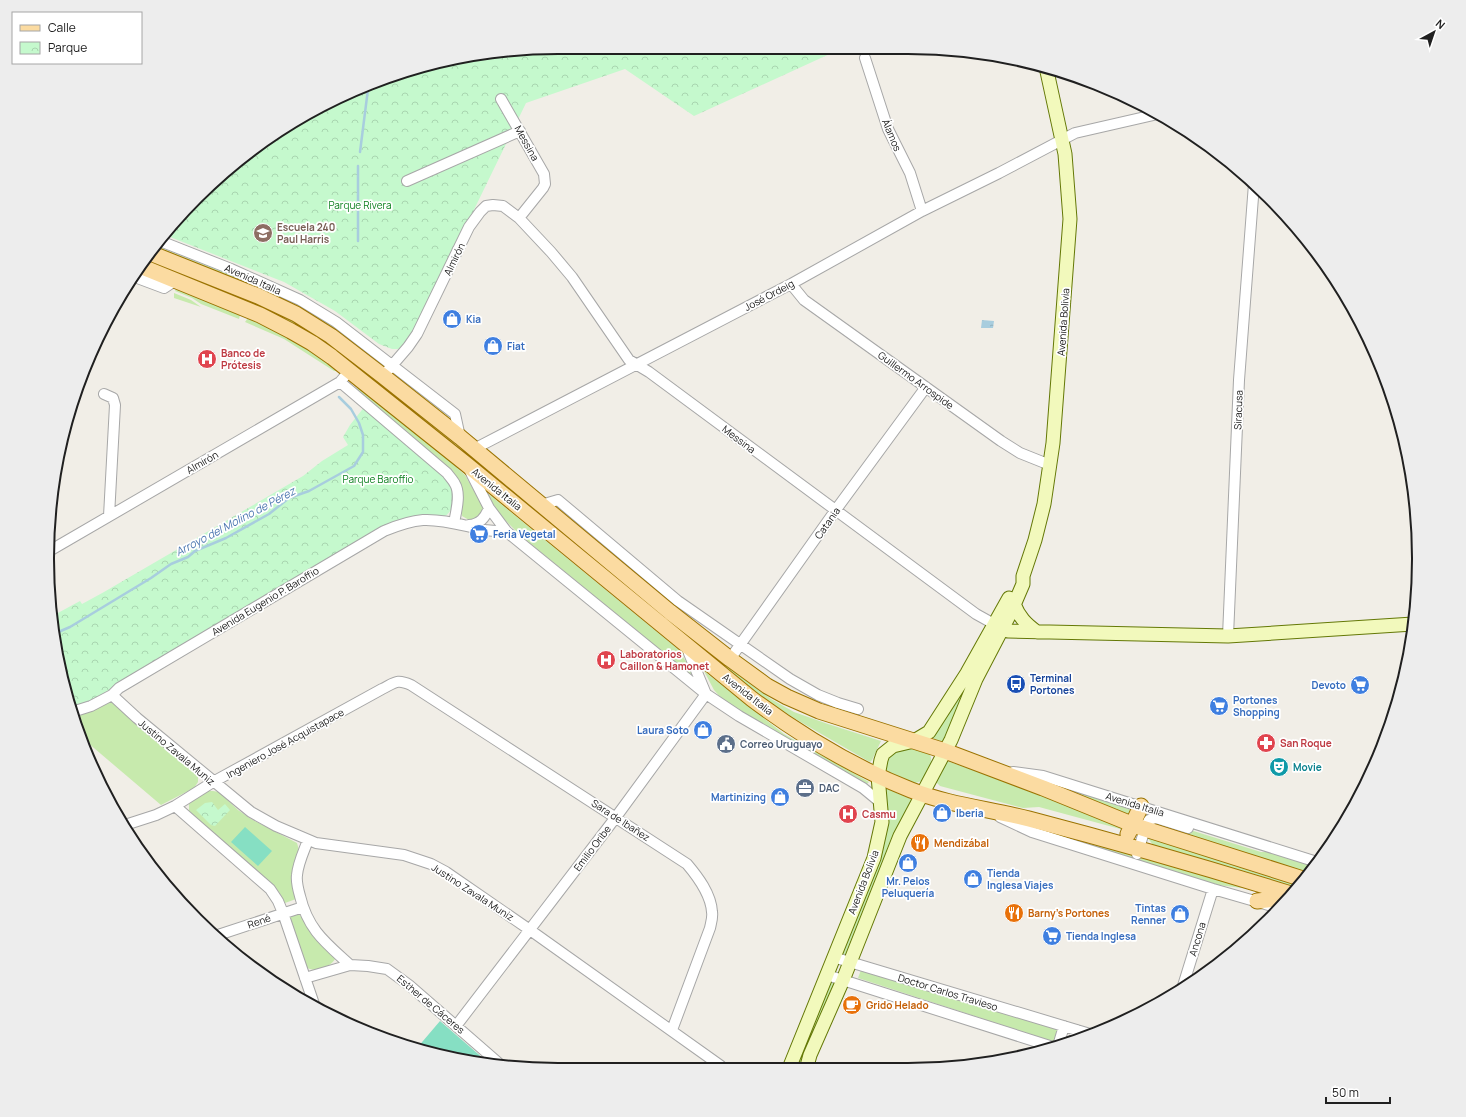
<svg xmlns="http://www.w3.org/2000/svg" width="1466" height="1117" viewBox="0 0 1466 1117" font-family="Manrope,sans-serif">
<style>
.grass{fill:#c7eaad}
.park{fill:url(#park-crowns)}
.pitch{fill:#86dfc3}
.water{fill:url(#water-ripples)}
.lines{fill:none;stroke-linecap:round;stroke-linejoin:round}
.stream{stroke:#a8cdde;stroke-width:2.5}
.street-casing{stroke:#a7a7a7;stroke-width:12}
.secondary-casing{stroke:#647806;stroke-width:15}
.primary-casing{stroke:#9b7301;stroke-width:17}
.street{stroke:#fff;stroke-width:10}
.secondary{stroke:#f2f9bc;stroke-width:13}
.primary{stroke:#fbdba1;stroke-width:15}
.labels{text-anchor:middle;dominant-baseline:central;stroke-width:3.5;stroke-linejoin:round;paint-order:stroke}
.street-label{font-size:10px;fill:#202020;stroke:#fff}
.park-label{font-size:10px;fill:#0d801f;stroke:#fff}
.education-label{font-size:10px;font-weight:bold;fill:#785e54;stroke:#fff;text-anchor:start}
.shop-label{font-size:10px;font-weight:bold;fill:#366cbe;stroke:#fff;text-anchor:start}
.health-label{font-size:10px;font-weight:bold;fill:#be3a42;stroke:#fff;text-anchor:start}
.transit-label{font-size:10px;font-weight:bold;fill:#164399;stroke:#fff;text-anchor:start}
.service-label{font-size:10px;font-weight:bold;fill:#4e5e75;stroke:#fff;text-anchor:start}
.culture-label{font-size:10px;font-weight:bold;fill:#0d838f;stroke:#fff;text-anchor:start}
.food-label{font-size:10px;font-weight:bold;fill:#c56008;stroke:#fff;text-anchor:start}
.water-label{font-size:11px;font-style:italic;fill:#4c77b0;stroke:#fff}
.rim{fill:none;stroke:#202020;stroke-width:2}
</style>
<defs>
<pattern id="park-crowns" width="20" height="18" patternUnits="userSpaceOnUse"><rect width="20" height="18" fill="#c5f9cd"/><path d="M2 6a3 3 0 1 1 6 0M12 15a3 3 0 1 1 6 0" fill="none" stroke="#a9d5b0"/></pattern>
<pattern id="water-ripples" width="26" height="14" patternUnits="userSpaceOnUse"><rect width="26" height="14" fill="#a8cdde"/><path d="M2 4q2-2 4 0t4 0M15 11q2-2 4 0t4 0" fill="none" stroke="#90b0be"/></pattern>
</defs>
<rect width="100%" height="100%" fill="#f1eee7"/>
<!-- grass -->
<path class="grass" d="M156,246L218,270L229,271L298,306L324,321L343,333L383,364L381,365L323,322L297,307L155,248Z
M146,259L223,288L276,312L309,329L359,365V370L144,261Z
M176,289L240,315L239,319L201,304L192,298L175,291Z
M174,293L191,300L201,307L174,298Z
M248,318C279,331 309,349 337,369V371H334L284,339L245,322Z
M360,366L673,623L753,686L771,699L794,712L828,724L881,741L872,760L870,762L868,761L792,717L751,689L360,370Z
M392,372L451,419L449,422L390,373Z
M358,387L442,454L465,475L483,507V511L480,518L469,520L462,516L461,492L415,440L357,389Z
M485,491L679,650L697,680L520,535L501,516Z
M704,671L784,734L869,782L867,784L751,719L723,700L714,690Z
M972,674L944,742L934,739L933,736Z
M112,701L145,729L198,776V782L194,788L161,805L81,737L74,723L72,714Z
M905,746L929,753C935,761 927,774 922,781L915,783L888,772L884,767L886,758Z
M947,761L1019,786L1123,826L1124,830L1039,807L1023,808L940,786L936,782Z
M1043,781L1133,807L1132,819Z
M886,788L913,800L890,842L846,955L843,956L842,955L878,857L884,789Z
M207,791H213L219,792L238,810L251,819L297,843L299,850L296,899L285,903L279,892L189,812V804L191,802Z
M1155,819L1261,852H1274L1315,864L1307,875L1150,823Z
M1043,830L1133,854L1135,856L1132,859L1042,832Z
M1147,837L1300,882L1295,889L1153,845Z
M1141,856L1258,890L1210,884L1139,861L1138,858Z
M298,913L334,956L335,959C330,968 314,973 306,967L289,917L290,914Z
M861,970L1059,1027L1054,1042L858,978Z
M834,980L835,984L810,1039L800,1066H797L829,981Z"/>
<!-- park -->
<path class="park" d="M559,47L834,48V52L694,116L625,69L526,103L412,337L405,345L398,349H392L379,344L335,311L284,282L165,235L197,197L303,116L426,64Z
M365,406L447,479C454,489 457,509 445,516C419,519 401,517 377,529L84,705L71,709L54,620L58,618L56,614L80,601L82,604L104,592L303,476L322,461L348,445L343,437L350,425Z
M212,802L218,810L225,804L230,810L215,826L211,825L196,810L205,803Z"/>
<!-- pitch -->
<path class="pitch" d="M245,827L272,851L258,866L231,842Z
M440,1021L492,1066L417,1048Z"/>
<!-- water -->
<path class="water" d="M982,320L994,321L993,328H981Z"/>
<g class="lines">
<!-- stream -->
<path class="stream" d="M360,152L368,89
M358,166V241
M56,633L70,627L151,578L171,564L188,557L195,551L226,538L269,514L289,498L309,491L354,466L363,452V435L359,423L351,409L339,397"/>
<!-- street casing -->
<g class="street-casing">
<path id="street" d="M865,58L888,129L910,173L922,211
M501,99L544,174L545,184L543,188L519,218
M407,181L520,131
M160,241L231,269L300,300L336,322L455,414L460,437
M132,276L164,288L176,280
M791,284L804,300L1001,441L1020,453L1050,465
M383,376L408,347L417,334L469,227L480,212L486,206L493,205L503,206L519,218L551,252L572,277L629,360L649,372L976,614L994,624
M340,382L447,473C449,476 453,480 455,484C461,494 456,512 454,523
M104,394L113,398L115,405L109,516
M474,449L791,284L922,211L999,173L1075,133L1158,114
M469,469L489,508L507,532L706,694L739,716L863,788L880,802
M541,505L558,500L678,601L790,679L818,695L838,703L858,709
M469,525C480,524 485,518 489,508
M51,550L340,382L350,370
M1228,636L1239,380L1254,184
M730,659L835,511L926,387
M112,695L137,718L251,812L276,826L316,843L404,855L431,864L446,872L530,930L721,1066
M72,712L91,706L112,695L119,688L384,531C396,526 409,521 423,520C444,519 464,526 485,530C492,531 499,531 507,532
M1013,772L1043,776L1317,862
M175,806L270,889L278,901L283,913L315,1007
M1000,817L1032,832L1213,889L1279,908
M125,825L156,815L175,806L213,782L382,689C396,682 397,679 411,685L687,864C698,877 711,894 712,912C713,917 711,923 710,928L672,1030
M308,840C304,851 298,863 297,875C296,882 298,889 300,896C308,930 326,943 350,965
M1137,854L1146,826L1149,820L1156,818L1188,828
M215,936L303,907
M833,957L1090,1034
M827,975L1053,1047
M305,978L350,965L368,966L387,969L409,985L502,1066
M1182,989L1213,889
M456,1026L616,817L706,694L686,646
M1073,1042L1077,1030
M1058,1046L1064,1026"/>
</g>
<!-- secondary casing -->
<g class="secondary-casing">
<path id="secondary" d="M1014,604C1019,617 1026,624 1037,632
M996,626L1008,631L1228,636L1413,624
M790,1066L874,858L882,822L878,776L881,760L883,754L893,746L914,741L929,732L967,673L1009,598
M807,1066L810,1055L843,980L900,836L951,740L976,679L1011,612L1023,584V576L1035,540L1044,504L1053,443L1070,219L1065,154L1046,67"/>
</g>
<!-- primary casing -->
<g class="primary-casing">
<path id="primary" d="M150,253L258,296L296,314L331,336L383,376L460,437L670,612L730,659L767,686L787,697L819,711L945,751L1043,788L1139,827L1303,879
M140,266L260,315L291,331L312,343L332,357L466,464L752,699C800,735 855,768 911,790C949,805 990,809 1029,819C1117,842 1204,867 1291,894
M1128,834L1141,806
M1257,901L1287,898"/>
</g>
<!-- street -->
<use href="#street" class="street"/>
<!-- secondary -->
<use href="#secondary" class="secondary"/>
<!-- primary -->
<use href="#primary" class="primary"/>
</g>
<!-- icons -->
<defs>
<g id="school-disc" transform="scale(1)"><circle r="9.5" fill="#8d6e63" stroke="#fff"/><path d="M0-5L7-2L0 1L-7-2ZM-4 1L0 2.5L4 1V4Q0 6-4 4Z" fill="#fff"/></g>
<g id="shop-disc" transform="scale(1)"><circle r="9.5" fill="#3f7fe0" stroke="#fff"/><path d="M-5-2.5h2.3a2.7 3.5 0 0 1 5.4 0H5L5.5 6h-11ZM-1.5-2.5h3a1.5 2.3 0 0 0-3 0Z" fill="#fff"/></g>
<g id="hospital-disc" transform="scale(1)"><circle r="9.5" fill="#e0444e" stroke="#fff"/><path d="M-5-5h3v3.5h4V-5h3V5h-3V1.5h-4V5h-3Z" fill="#fff"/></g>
<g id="supermarket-disc" transform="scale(1)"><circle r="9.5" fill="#3f7fe0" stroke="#fff"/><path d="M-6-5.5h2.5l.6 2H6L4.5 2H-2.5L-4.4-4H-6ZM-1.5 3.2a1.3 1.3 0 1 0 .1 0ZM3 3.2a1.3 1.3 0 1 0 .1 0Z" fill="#fff"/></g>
<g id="bus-disc" transform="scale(1)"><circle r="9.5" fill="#1a4fb4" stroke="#fff"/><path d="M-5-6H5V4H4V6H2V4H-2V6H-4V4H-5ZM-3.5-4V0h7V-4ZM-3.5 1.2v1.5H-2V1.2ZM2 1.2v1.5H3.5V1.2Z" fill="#fff"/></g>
<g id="pharmacy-disc" transform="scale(1)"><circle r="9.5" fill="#e0444e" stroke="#fff"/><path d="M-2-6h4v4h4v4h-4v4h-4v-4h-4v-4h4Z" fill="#fff"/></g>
<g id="civic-disc" transform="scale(1)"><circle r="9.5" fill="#5c6f8a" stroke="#fff"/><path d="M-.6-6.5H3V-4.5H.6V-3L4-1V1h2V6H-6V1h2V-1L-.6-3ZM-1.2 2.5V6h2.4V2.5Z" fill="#fff"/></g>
<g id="theatre-disc" transform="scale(1)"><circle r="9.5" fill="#0f9aa8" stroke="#fff"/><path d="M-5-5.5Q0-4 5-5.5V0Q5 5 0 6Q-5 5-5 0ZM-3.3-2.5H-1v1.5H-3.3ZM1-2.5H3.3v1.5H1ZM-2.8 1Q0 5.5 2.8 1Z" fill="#fff"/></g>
<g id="office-disc" transform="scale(1)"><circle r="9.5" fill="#5c6f8a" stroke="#fff"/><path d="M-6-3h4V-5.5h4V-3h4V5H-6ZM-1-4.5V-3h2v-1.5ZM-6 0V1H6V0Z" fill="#fff"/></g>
<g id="restaurant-disc" transform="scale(1)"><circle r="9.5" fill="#e8710a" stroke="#fff"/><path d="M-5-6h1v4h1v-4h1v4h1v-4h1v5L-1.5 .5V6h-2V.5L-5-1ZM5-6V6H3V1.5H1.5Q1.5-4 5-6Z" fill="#fff"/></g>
<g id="cafe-disc" transform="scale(1)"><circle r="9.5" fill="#e8710a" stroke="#fff"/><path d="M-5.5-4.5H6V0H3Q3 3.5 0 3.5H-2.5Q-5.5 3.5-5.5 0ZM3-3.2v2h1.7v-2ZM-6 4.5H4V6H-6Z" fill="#fff"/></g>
</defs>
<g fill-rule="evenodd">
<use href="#school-disc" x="263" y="233"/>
<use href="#shop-disc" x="452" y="319"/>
<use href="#shop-disc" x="493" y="346"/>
<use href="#hospital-disc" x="207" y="359"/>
<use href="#supermarket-disc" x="479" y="534"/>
<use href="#hospital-disc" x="606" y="660"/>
<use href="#bus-disc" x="1016" y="684"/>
<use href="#supermarket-disc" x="1360" y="685"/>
<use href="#supermarket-disc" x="1219" y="706"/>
<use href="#shop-disc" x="703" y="730"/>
<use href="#pharmacy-disc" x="1266" y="743"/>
<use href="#civic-disc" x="726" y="744"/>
<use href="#theatre-disc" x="1279" y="767"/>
<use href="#office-disc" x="805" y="788"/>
<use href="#shop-disc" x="780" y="797"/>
<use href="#shop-disc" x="942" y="813"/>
<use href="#hospital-disc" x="848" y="814"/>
<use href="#restaurant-disc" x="920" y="843"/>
<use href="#shop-disc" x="908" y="863"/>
<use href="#shop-disc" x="973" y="879"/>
<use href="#restaurant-disc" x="1014" y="913"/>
<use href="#shop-disc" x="1180" y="914"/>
<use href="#supermarket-disc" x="1052" y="936"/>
<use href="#cafe-disc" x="852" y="1005"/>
</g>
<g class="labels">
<!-- street labels -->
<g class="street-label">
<text transform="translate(892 135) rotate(67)">Álamos</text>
<text transform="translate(527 143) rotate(61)">Messina</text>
<text transform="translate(454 259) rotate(-64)">Almirón</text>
<text transform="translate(253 279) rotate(24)">Avenida Italia</text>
<text transform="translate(769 295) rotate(-28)">José Ordeig</text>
<text transform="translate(1063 322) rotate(-86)">Avenida Bolivia</text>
<text transform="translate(916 380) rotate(36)">Guillermo Arrospide</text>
<text transform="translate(1238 410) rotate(-88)">Siracusa</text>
<text transform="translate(739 439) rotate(37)">Messina</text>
<text transform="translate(202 462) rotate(-30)">Almirón</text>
<text transform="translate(497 489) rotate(39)">Avenida Italia</text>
<text transform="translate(827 523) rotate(-55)">Catania</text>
<text transform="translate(265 601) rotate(-31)">Avenida Eugenio P. Baroffio</text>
<text transform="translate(748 694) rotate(38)">Avenida Italia</text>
<text transform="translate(285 743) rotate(-29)">Ingeniero José Acquistapace</text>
<text transform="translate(177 752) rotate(40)">Justino Zavala Muniz</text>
<text transform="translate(1135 804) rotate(17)">Avenida Italia</text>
<text transform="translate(621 820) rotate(33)">Sara de Ibañez</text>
<text transform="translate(592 848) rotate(-53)">Emilio Oribe</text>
<text transform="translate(863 882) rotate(-69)">Avenida Bolivia</text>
<text transform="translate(473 892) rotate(33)">Justino Zavala Muniz</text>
<text transform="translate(259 921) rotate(-19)">René</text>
<text transform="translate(1197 939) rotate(-73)">Ancona</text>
<text transform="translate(948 992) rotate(17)">Doctor Carlos Travieso</text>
<text transform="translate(431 1004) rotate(40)">Esther de Cáceres</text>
</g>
<!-- park labels -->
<g class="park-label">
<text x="360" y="205">Parque Rivera</text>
<text x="378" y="479">Parque Baroffio</text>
</g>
<!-- education labels -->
<g class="education-label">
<text x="277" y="227">Escuela 240<tspan x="277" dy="12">Paul Harris</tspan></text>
</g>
<!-- shop labels -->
<g class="shop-label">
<text x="466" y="319">Kia</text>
<text x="507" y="346">Fiat</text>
<text x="493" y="534">Feria Vegetal</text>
<text x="1346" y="685" text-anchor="end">Devoto</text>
<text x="1233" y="700">Portones<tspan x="1233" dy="12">Shopping</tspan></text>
<text x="689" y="730" text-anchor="end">Laura Soto</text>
<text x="766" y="797" text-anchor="end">Martinizing</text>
<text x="956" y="813">Iberia</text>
<text x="987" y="873">Tienda<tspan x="987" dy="12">Inglesa Viajes</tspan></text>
<text x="908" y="881" text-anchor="middle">Mr. Pelos<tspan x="908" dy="12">Peluquería</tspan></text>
<text x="1166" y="908" text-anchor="end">Tintas<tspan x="1166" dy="12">Renner</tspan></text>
<text x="1066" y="936">Tienda Inglesa</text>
</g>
<!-- health labels -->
<g class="health-label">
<text x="221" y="353">Banco de<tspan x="221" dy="12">Prótesis</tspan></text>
<text x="620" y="654">Laboratorios<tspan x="620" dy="12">Caillon &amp; Hamonet</tspan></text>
<text x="1280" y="743">San Roque</text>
<text x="862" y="814">Casmu</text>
</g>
<!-- transit labels -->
<g class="transit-label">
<text x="1030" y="678">Terminal<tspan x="1030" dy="12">Portones</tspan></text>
</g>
<!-- service labels -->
<g class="service-label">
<text x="740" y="744">Correo Uruguayo</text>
<text x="819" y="788">DAC</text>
</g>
<!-- culture labels -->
<g class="culture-label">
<text x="1293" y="767">Movie</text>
</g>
<!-- food labels -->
<g class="food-label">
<text x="934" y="843">Mendizábal</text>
<text x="1028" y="913">Barny's Portones</text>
<text x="866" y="1005">Grido Helado</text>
</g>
<!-- water labels -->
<g class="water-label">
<text transform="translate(235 521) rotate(-28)">Arroyo del Molino de Pérez</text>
</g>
</g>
<!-- crop -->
<path d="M0 0H1466V1117H0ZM558 54H908A504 504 0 0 1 1412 558V559A504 504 0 0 1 908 1063H558A504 504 0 0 1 54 559V558A504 504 0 0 1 558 54Z" fill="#ededed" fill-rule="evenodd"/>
<path class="rim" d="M558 54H908A504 504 0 0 1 1412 558V559A504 504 0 0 1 908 1063H558A504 504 0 0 1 54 559V558A504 504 0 0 1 558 54Z"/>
<!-- legend -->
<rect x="12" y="12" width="130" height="52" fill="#ffffff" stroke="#a6a6a6"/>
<rect x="20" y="25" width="20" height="6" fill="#fbdba1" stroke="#a6a6a6"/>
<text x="48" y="32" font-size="12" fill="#202020">Calle</text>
<rect x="20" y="42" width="20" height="12" fill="url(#park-crowns)" stroke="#a6a6a6"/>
<text x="48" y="52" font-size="12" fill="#202020">Parque</text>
<!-- north arrow -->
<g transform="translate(1434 32) rotate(40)" stroke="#ffffff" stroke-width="3" paint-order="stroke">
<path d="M0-3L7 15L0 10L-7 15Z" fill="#202020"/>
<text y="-6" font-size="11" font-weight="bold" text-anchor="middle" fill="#202020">N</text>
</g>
<!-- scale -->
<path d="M1326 1097v6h64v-6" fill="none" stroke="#202020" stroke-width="2"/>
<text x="1332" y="1097" font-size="12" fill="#202020" stroke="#ffffff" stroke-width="3" paint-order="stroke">50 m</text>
</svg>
